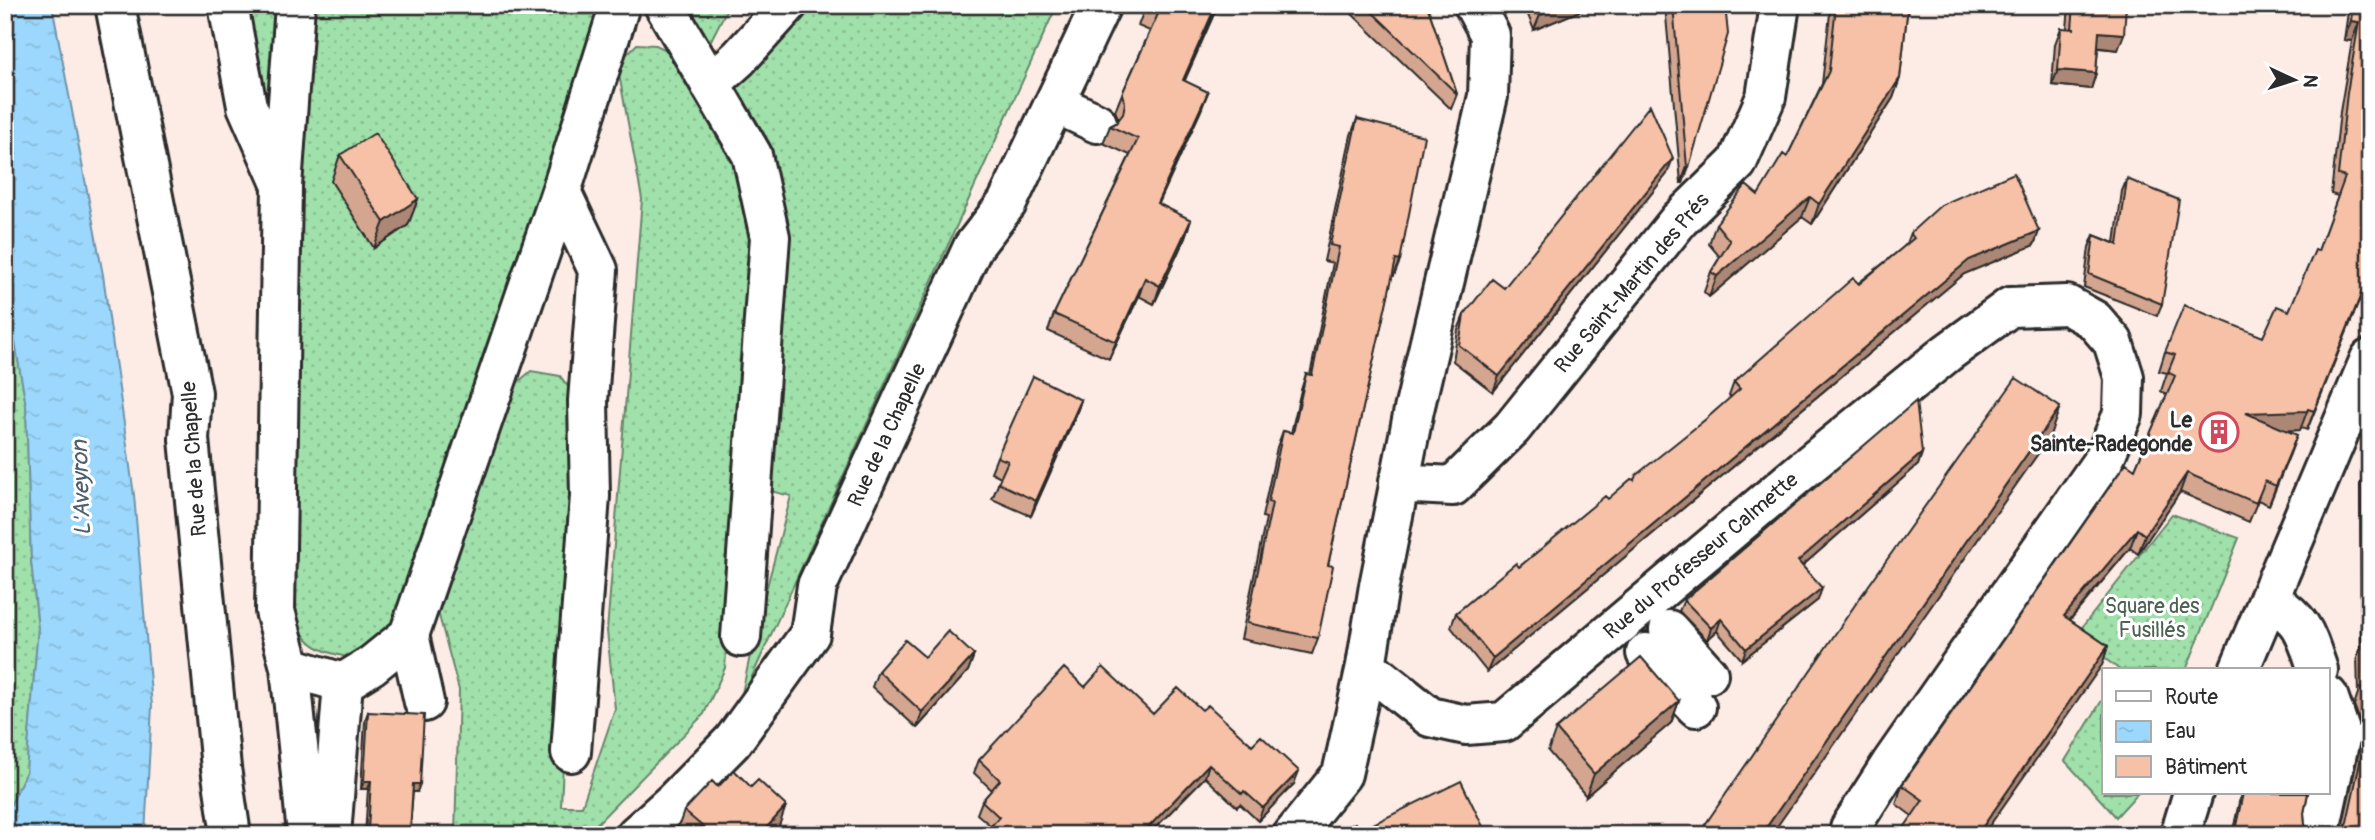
<svg xmlns="http://www.w3.org/2000/svg" width="2375" height="840" viewBox="0 0 2375 840" font-family="Pangolin,sans-serif">
<style>
.grass{fill:url(#grass-dots);stroke:#66866a;stroke-width:2}
.water{fill:url(#water-ripples);stroke:#6f93a9;stroke-width:2}
.lines{fill:none;stroke-linecap:round;stroke-linejoin:round}
.minor-casing{stroke:#2b2b2b;stroke-width:44}
.minor{stroke:#fff;stroke-width:38}
.wall{fill:#d4a690;stroke:#2b2b2b;stroke-width:2}
.shaded-wall{fill:#ac8775;stroke:#2b2b2b;stroke-width:2}
.building{fill:#f6c1a7;stroke:#2b2b2b;stroke-width:2}
.labels{text-anchor:middle;dominant-baseline:central;stroke-width:6;stroke-linejoin:round;paint-order:stroke}
.street-label{font-size:21px;fill:#2b2b2b;stroke:#fff}
.poi-label{font-size:21px;font-weight:bold;fill:#2b2b2b;stroke:#fff;text-anchor:end}
.park-label{font-size:21px;fill:#4e6151;stroke:#fff}
.water-label{font-size:23px;font-style:italic;fill:#4d5f6a;stroke:#fff}
</style>
<defs>
<pattern id="grass-dots" width="8" height="8" patternUnits="userSpaceOnUse" patternTransform="scale(1.75)"><rect width="8" height="8" fill="#a0e0aa"/><path d="M2 2h.1M6 6h.1" fill="none" stroke="#8ac092" stroke-width="1.8" stroke-linecap="round"/></pattern>
<pattern id="water-ripples" width="26" height="14" patternUnits="userSpaceOnUse" patternTransform="scale(1.75)"><rect width="26" height="14" fill="#9cd8fd"/><path d="M2 4q2-2 4 0t4 0M15 11q2-2 4 0t4 0" fill="none" stroke="#87bad9"/></pattern>
</defs>
<rect width="100%" height="100%" fill="#fcece5"/>
<filter id="ink" filterUnits="userSpaceOnUse"><feTurbulence type="fractalNoise" baseFrequency=".0143" numOctaves="2"/><feDisplacementMap in="SourceGraphic" scale="14" xChannelSelector="R" yChannelSelector="G"/><feConvolveMatrix kernelMatrix="1 2 1 2 8 2 1 2 1" color-interpolation-filters="sRGB"/></filter>
<g filter="url(#ink)">
<!-- grass -->
<path class="grass" d="M240,5H282L276,104L264,105Z
M308,5H608L399,622L352,658C338,655 317,651 307,639C295,627 285,578 282,560Z
M682,5H729L709,44Z
M816,5H1057L740,703L755,632L791,496L762,489L782,206L772,148L737,88Z
M637,44L656,45L673,53L729,123L758,246L725,668L704,714L586,835H455L459,690L437,608L505,393L531,371L560,376L575,396L579,436L561,806H582L615,709L607,631L642,199L619,74L626,55Z
M5,313L12,325L26,405L31,560L38,628L26,772L5,817Z
M2172,514L2239,538L2186,670H2120L2075,636Z
M2104,697V793H2138L2116,817L2065,761Z"/>
<!-- water -->
<path class="water" d="M5,5H52L103,275L134,495L152,706L145,835H5V817L26,772L38,628L31,560L26,405L12,325L5,313Z"/>
<g class="lines">
<!-- minor casing -->
<g class="minor-casing">
<path id="minor" d="M115,5L192,393L189,439L221,768L231,835
M228,5L247,106L280,181
M295,5L282,186L275,611L290,667L343,683L372,665L409,635L561,192L620,5
M664,5L752,155L770,237L741,637
M710,84L739,58L787,5
M1055,103L1097,123
M561,192L598,270L588,401L590,496L571,752
M1399,481L1415,484L1453,486L1512,428L1679,220L1737,163L1766,97L1780,5
M2270,599C2304,622 2305,632 2318,670
M1669,630L1708,674
M409,635L424,702
M1646,653L1696,707
M1366,666L1430,717L1466,725L1504,722L1804,469L1947,353L2010,307L2067,305L2094,320L2113,342L2124,377L2123,414L2104,459L1891,764L1850,828L1849,835
M290,667L306,824L310,835
M2239,670L2370,359
M331,835L343,683
M636,835L673,802L733,741L810,634L817,586L973,247L1007,203L1101,5
M1293,835L1342,774L1366,666L1379,586L1414,410L1488,96L1490,35L1474,5
M2180,835L2193,793
M2319,835L2341,734L2328,696"/>
</g>
<!-- minor -->
<use href="#minor" class="minor"/>
</g>
<!-- wall -->
<path class="wall" d="M1146,5H1218L1184,81L1208,92L1201,110L1158,204L1191,220L1185,238L1154,304L1139,296L1109,359L1048,331L1054,314L1130,155L1103,143L1110,126L1116,123L1119,120L1115,111L1122,94L1150,31L1138,26Z
M1353,5H1427L1457,94L1451,109L1350,12Z
M1524,5H1594L1534,30Z
M1665,5H1725L1683,183H1681Z
M1831,5H1908L1900,78L1893,98L1812,224L1802,217L1709,297L1704,292L1711,272L1720,257L1709,244L1716,224L1758,195L1787,157L1822,84Z
M2069,5H2126L2118,50L2098,48L2096,73L2091,89L2052,85L2055,44L2061,28L2067,29Z
M2349,5H2370V274L2307,430L2302,428L2300,430L2287,431L2297,435L2269,505L2258,500L2249,522L2180,492L2138,554L2130,548L2070,620L2108,646L2102,665L1912,816L1896,804L1902,785L2135,469L2167,395L2161,391L2167,373L2159,371L2165,352L2263,337L2289,311L2318,251L2338,196L2331,194L2340,112L2352,41L2344,40Z
M1357,119L1400,261L1394,276H1392L1328,565L1318,638L1312,654L1241,639L1266,518L1262,517L1277,447L1283,431L1291,433L1301,390L1306,374L1310,375L1333,263L1324,261L1351,135Z
M340,155L418,199L408,225L374,248L331,181Z
M1667,174L1493,392L1453,361L1458,330L1464,315L1504,288Z
M2127,179L2162,304L2157,316L2084,287L2089,247L2094,235L2115,243L2122,191Z
M2039,231L2034,245L1964,274L1487,672L1451,627L1456,613L1519,567L1634,480L1731,398L1729,396L1734,382L1905,246L1910,233Z
M1081,400L1076,415L1031,516L992,499L1001,477L991,472L997,457Z
M1922,453L1918,465L1802,566L1818,600L1742,660L1717,631L1707,640L1679,611L1684,600Z
M2366,468L2370,835L2341,833L2362,738V727L2354,705L2358,693L2357,657L2361,648L2360,485Z
M974,655L968,671L917,728L872,687L878,671L925,657Z
M1085,687L1153,714L1202,710L1294,784L1258,821L1240,804L1237,807L1205,777L1148,835H983L991,826L977,814L982,801L992,790L974,773L979,760Z
M1679,701L1671,723L1586,796L1548,751L1556,729Z
M368,712L417,792H413L409,835H365L368,789H361L365,720Z
M718,787L779,826L771,835H680L677,831L684,811Z
M2241,793H2308L2304,813L2305,825L2312,835H2232Z"/>
<!-- shaded-wall -->
<path class="shaded-wall" d="M1216,5H1218L1177,98L1183,80Z
M1562,5H1594L1534,30L1540,15Z
M2351,21L2359,22L2352,41L2344,40Z
M2099,32L2124,34L2118,50L2094,47Z
M2058,70L2096,73L2091,89L2052,85Z
M1900,78L1893,98L1812,224L1819,204Z
M1208,92L1201,110L1151,221L1157,203Z
M1673,158L1667,174L1493,392L1499,376Z
M1687,167H1689L1683,183H1681Z
M1810,197L1802,217L1709,297L1717,276Z
M418,199L408,225L374,248L384,222Z
M1191,220L1185,238L1154,304L1160,286Z
M2039,231L2034,245L1964,274L1487,672L1493,658L1969,260Z
M2370,272V274L2307,430L2314,411Z
M1145,278L1139,296L1109,359L1116,342Z
M1081,400L1076,415L1031,516L1036,501Z
M2060,407L2049,438L1771,835H1761Z
M2308,409L2300,430L2239,432L2246,413Z
M2297,435L2290,454L2269,505L2276,486Z
M1922,453L1918,465L1794,573L1798,561Z
M2187,473L2180,492L2138,554L2145,535Z
M2137,529L2130,548L2057,635L2064,616Z
M1822,588L1818,600L1742,660L1746,649Z
M1721,619L1717,631L1707,640L1711,628Z
M2108,646L2102,665L1983,835H1977Z
M974,655L968,671L917,728L922,712Z
M1679,701L1671,723L1586,796L1594,774Z
M1209,764L1205,777L1148,835H1141Z
M1299,771L1294,784L1258,821L1263,808Z
M364,781H371L368,789H361Z
M413,784H420L417,792H410Z
M786,806L779,826L771,835H760Z
M368,830L410,832L409,835H366Z"/>
<!-- building -->
<path class="building" d="M1146,5H1216L1183,80L1208,92L1157,203L1191,220L1160,286L1145,278L1116,342L1054,314L1138,139L1110,126L1116,123L1123,114L1125,103L1122,94L1158,14L1144,9Z
M1365,5H1427L1457,94Z
M1536,5H1562L1540,15Z
M1673,5H1725L1728,34L1689,167H1687Z
M1836,5H1908L1900,78L1819,204L1810,197L1717,276L1711,272L1730,241L1716,224L1746,185L1758,195L1783,154L1787,157L1829,71Z
M2074,5H2126L2124,34L2099,32L2096,73L2058,70L2061,28L2075,29H2072Z
M2353,5H2370V272L2314,411L2308,409L2307,411L2246,413L2297,435L2276,486L2265,481L2256,503L2187,473L2145,535L2137,529L2064,616L2108,646L1977,835H1899L1923,800L1902,785L2126,463L2135,469L2175,376L2168,372L2175,355L2165,352L2184,305L2263,337L2277,306L2289,311L2315,250L2318,251L2345,177L2338,175L2347,93L2359,22L2351,21Z
M1650,105L1673,158L1499,376L1459,345L1464,315L1492,279L1504,288Z
M1357,119L1424,136L1400,261L1396,260L1328,565L1333,566L1318,638L1247,623L1272,503L1268,502L1283,431L1293,433L1306,374L1312,375L1339,247L1330,245Z
M375,133L418,199L384,222L340,155Z
M2014,173L2039,231L1969,260L1493,658L1456,613L1516,563L1519,567L1605,496L1608,499L1631,479L1634,480L1636,475L1706,419L1740,389L1734,382L1853,278L1859,284L1914,238L1910,233L1941,205Z
M2127,179L2179,200L2162,304L2089,274L2094,235L2118,245Z
M1033,376L1081,400L1036,501L998,483L1008,461L997,457Z
M2016,378L2060,407L1761,835H1698L1859,599Z
M1916,401L1922,453L1798,561L1822,588L1746,649L1721,619L1711,628L1684,600Z
M2366,468L2370,469V835H2338L2341,833L2347,822L2369,721L2368,710L2360,688H2365L2364,640H2367Z
M948,631L974,655L922,712L878,671L905,640L925,657Z
M1641,657L1679,701L1594,774L1556,729Z
M1103,667L1153,714L1178,688L1202,710L1208,705L1252,745L1261,736L1299,771L1263,808L1244,791L1242,794L1209,764L1141,835H983L999,817L982,801L1000,780L979,760L1064,668L1085,687Z
M368,712L424,715L420,784H413L410,832L368,830L371,781H364Z
M734,770L751,787L758,780L786,806L760,835H707L709,832L684,811L712,781L718,787Z
M1461,781L1487,835H1329L1355,823L1359,831Z
M2243,793H2308L2304,813L2305,825L2312,835H2234Z
M1511,830L1513,835H1502Z"/>
</g>
<!-- icons -->
<defs>
<g id="building-ring" transform="scale(2.0125)"><circle r="9.5" fill="#fff" stroke="#d1495b" stroke-width="1.5"/><path d="M-4-6H4V6H1V3H-1V6H-4ZM-2.5-4.3h1.7v1.8h-1.7ZM.8-4.3h1.7v1.8H.8ZM-2.5-1h1.7V.8h-1.7ZM.8-1h1.7V.8H.8Z" fill="#d1495b"/></g>
</defs>
<g fill-rule="evenodd">
<use href="#building-ring" x="2219" y="432"/>
</g>
<g class="labels">
<!-- street labels -->
<g class="street-label">
<text transform="translate(1632 283) rotate(-50)">Rue Saint-Martin des Prés</text>
<text transform="translate(887 435) rotate(-65)">Rue de la Chapelle</text>
<text transform="translate(194 459) rotate(-94)">Rue de la Chapelle</text>
<text transform="translate(1701 556) rotate(-40)">Rue du Professeur Calmette</text>
</g>
<!-- poi labels -->
<g class="poi-label">
<text x="2192" y="420">Le<tspan x="2192" dy="24">Sainte-Radegonde</tspan></text>
</g>
<!-- park labels -->
<g class="park-label">
<text x="2152" y="606">Square des<tspan x="2152" dy="24">Fusillés</tspan></text>
</g>
<!-- water labels -->
<g class="water-label">
<text transform="translate(81 488) rotate(-92)">L'Aveyron</text>
</g>
</g>
<!-- margin -->
<rect width="2375" height="840" fill="none" stroke="#fff" stroke-width="28"/>
<rect x="14" y="14" width="2347" height="812" fill="none" stroke="#2b2b2b" stroke-width="2.5" filter="url(#ink)"/>
<!-- legend -->
<rect x="2102" y="668" width="228" height="126" fill="#ffffff" stroke="#aaaaaa" stroke-width="2"/>
<rect x="2116" y="691" width="35" height="10" fill="#ffffff" stroke="#aaaaaa" stroke-width="2"/>
<text x="2165" y="704" font-size="21" fill="#2b2b2b">Route</text>
<rect x="2116" y="721" width="35" height="21" fill="url(#water-ripples)" stroke="#aaaaaa" stroke-width="2"/>
<text x="2165" y="738" font-size="21" fill="#2b2b2b">Eau</text>
<rect x="2116" y="756" width="35" height="21" fill="#f6c1a7" stroke="#aaaaaa" stroke-width="2"/>
<text x="2165" y="774" font-size="21" fill="#2b2b2b">Bâtiment</text>
<!-- north arrow -->
<g transform="translate(2294 80) rotate(94)" stroke="#ffffff" stroke-width="5" paint-order="stroke">
<path d="M0-5L12 26L0 18L-12 26Z" fill="#2b2b2b"/>
<text y="-10" font-size="19" font-weight="bold" text-anchor="middle" fill="#2b2b2b">N</text>
</g>
</svg>
